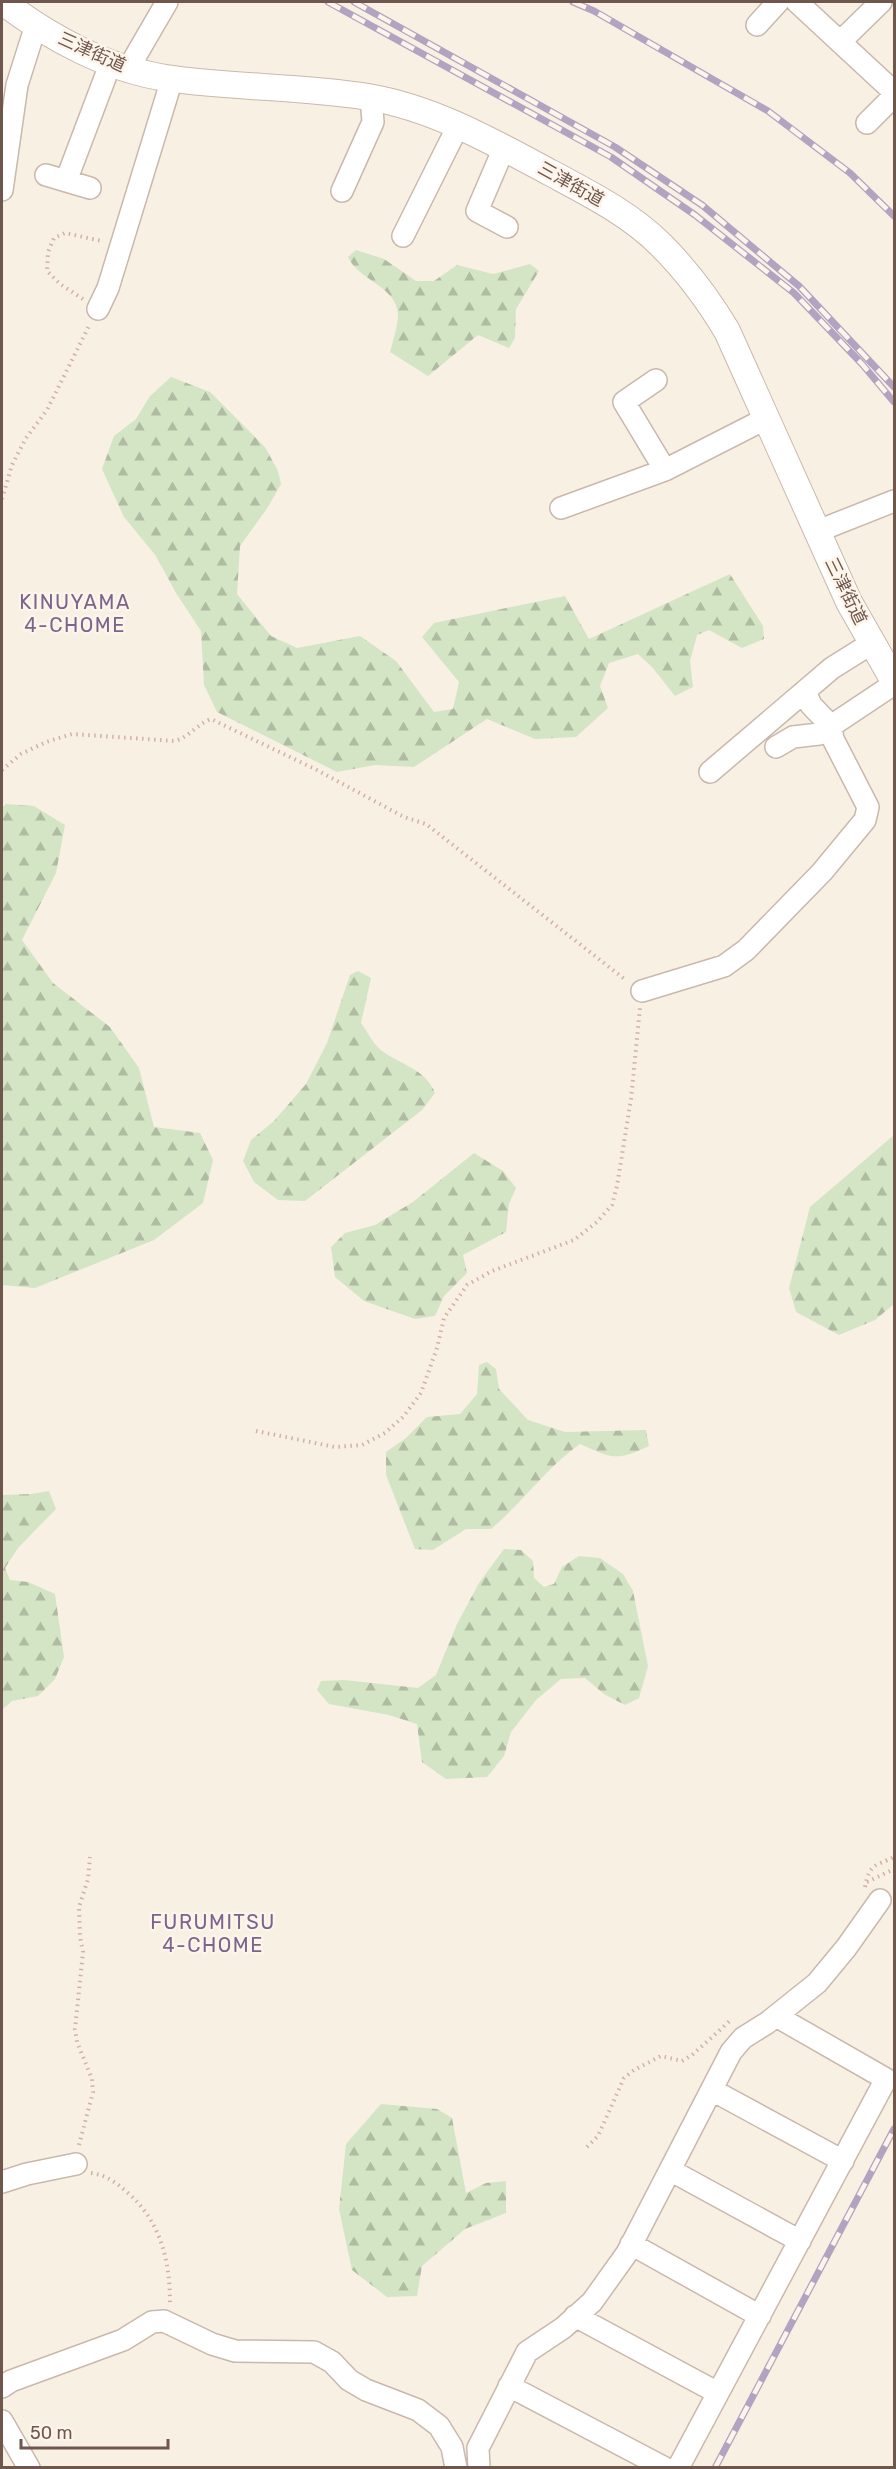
<svg xmlns="http://www.w3.org/2000/svg" width="896" height="2469" viewBox="0 0 896 2469" font-family="Rubik,'Noto Sans JP',sans-serif">
<style>
.forest{fill:url(#forest-firs)}
.lines{fill:none;stroke-linecap:round;stroke-linejoin:round}
.minor-casing{stroke:#c9b8ac;stroke-width:24}
.tertiary-casing{stroke:#c9b8ac;stroke-width:28}
.path{stroke:#d0b2a3;stroke-width:4;stroke-dasharray:1.5 4.5;stroke-linecap:butt}
.minor{stroke:#fff;stroke-width:21}
.tertiary{stroke:#fff;stroke-width:26}
.rail-casing{stroke:#b2a4c1;stroke-width:7}
.rail{stroke:#fdf4ea;stroke-width:4.5;stroke-dasharray:14;stroke-linecap:butt}
.labels{text-anchor:middle;dominant-baseline:central;stroke-width:5;stroke-linejoin:round;paint-order:stroke}
.street-label{font-size:18px;fill:#6f574d;stroke:#fdf4ea}
.neighbourhood-label{font-size:20px;letter-spacing:1.5px;fill:#7c658c;stroke:#fdf4ea}
</style>
<defs>
<pattern id="forest-firs" width="22" height="20" patternUnits="userSpaceOnUse" patternTransform="scale(1.5)"><rect width="22" height="20" fill="#d3e5c5"/><path d="M5 1l3.5 6h-7zM16 11l3.5 6h-7z" fill="#afbca2"/></pattern>
</defs>
<rect width="100%" height="100%" fill="#f9f0e4"/>
<!-- forest -->
<path class="forest" d="M356,250L384,259L416,281H434L457,265L493,274L530,264L539,271L516,309L515,338L509,348L478,335L428,376L390,352C393,341 398,325 398,314C396,286 358,280 348,257Z
M171,377L210,392L265,447L278,471L281,484L268,507L240,546L237,594L271,636L297,648L360,636L396,661L434,712L453,709L459,682L422,637L434,623L565,596L589,639L730,574L763,626L764,639L742,648L709,630L697,635L690,661L693,687L675,696L652,667L638,654L609,663L600,686L608,708L576,737L535,739L487,719L414,767L375,765L337,772L217,712L204,685L201,631L176,593L156,556L124,517L102,469L114,436L136,419L150,396Z
M6,804L34,806L65,825L56,873L22,940L53,983L110,1027L139,1068L154,1127L200,1133L213,1160L203,1203L154,1240L35,1288L2,1285V808Z
M358,971L371,978L361,1023C367,1031 373,1044 381,1050C400,1065 425,1068 435,1093L422,1110L305,1201L278,1200L254,1182L243,1161L251,1140L274,1121L306,1084L327,1043L350,975Z
M894,1135V1304L875,1320L839,1335L796,1312L789,1288L810,1207Z
M474,1153L503,1171L516,1188L509,1204L506,1232L463,1255L467,1273L444,1296L435,1316L415,1319L364,1301L335,1277L331,1247L345,1233L375,1225L413,1202Z
M487,1362L496,1369L499,1389L528,1420L565,1432L646,1430L649,1446C615,1462 612,1458 580,1444C546,1468 523,1502 491,1529H466L433,1550L415,1549L386,1475V1452L406,1438L427,1417L460,1414L477,1394L479,1365Z
M49,1491L56,1509L18,1548L5,1568L10,1580L28,1582L55,1594L64,1657L55,1679L38,1696L12,1701L2,1710V1495L31,1494Z
M504,1549L521,1550L533,1561L534,1578L544,1587L554,1584L562,1567L579,1556L600,1558L623,1574L633,1591L648,1666L639,1698L625,1705L604,1694L585,1678L561,1679L536,1700L511,1732L504,1756L487,1777L446,1779L422,1762L417,1724L389,1715L329,1704L317,1690L321,1681L344,1680L418,1688L436,1675L457,1624L479,1583Z
M381,2104L437,2109L452,2118L466,2193L486,2183L506,2181V2213L465,2229L422,2266L417,2296L387,2297L352,2270L339,2209L346,2144Z"/>
<g class="lines">
<!-- minor casing -->
<g class="minor-casing">
<path id="minor" d="M797,2L894,92
M757,25L778,2
M840,42L881,2
M128,69L167,2
M867,123L894,96
M504,148L477,211L507,227
M46,175L90,188
M66,181L111,62
M2,190L17,85L36,25
M342,191L373,122L371,98
M403,236L458,126
M98,309L108,288L172,79
M656,380L624,402L665,470
M561,508L665,470L767,418
M818,531L894,501
M776,747L793,737L819,734L894,684
M710,772L832,668L872,643
M642,991L724,966L746,950L822,872L865,820L868,807L833,739L831,726L811,705L805,691
M712,2090L843,2161
M670,2170L800,2241
M2,2182L27,2174L76,2164
M631,2244L760,2316
M575,2316L718,2393
M509,2386L665,2468
M2,2387L11,2381L123,2340L152,2322L164,2321L212,2344L235,2351L314,2352L332,2362L349,2380L366,2390L418,2410L439,2426L452,2447L456,2468
M2,2421L29,2468
M479,2468L478,2448L527,2352L563,2328L592,2302L627,2253L731,2052L743,2038L767,2023L817,1983L846,1948L880,1900
M678,2468L886,2079L776,2016"/>
</g>
<!-- tertiary casing -->
<g class="tertiary-casing">
<path id="tertiary" d="M3,2C49,37 107,69 166,78C233,88 301,86 368,97C434,108 493,142 551,173C590,194 630,214 661,245C687,271 708,299 727,331L849,602L894,681"/>
</g>
<!-- path -->
<path class="path" d="M83,299L60,284L47,271L48,252L54,238L65,233L102,241
M2,499L12,465L26,438L47,410L90,324
M2,770L21,754L46,742L72,734L175,741C189,737 197,724 211,719L315,769L404,817L426,824L627,981
M256,1431L335,1447L362,1445L385,1433L403,1417L421,1393L437,1348L444,1318L467,1285L492,1271L574,1240L597,1222L612,1205L617,1186L631,1099L640,1008
M867,1882L894,1869
M865,1887C870,1863 874,1867 894,1857
M79,2145L93,2092L92,2079L77,2042L75,2029L83,1952L80,1937L79,1907L88,1879L90,1857
M587,2147L598,2136L624,2078L634,2070L661,2056L682,2061L692,2055L732,2019
M91,2173C106,2175 117,2183 128,2193C161,2222 170,2261 170,2304"/>
<!-- minor -->
<use href="#minor" class="minor"/>
<!-- tertiary -->
<use href="#tertiary" class="tertiary"/>
<!-- rail casing -->
<g class="rail-casing">
<path id="rail" d="M328,2L611,157L695,215L794,293L862,364L894,402
M354,2L615,147L702,205L799,286L894,387
M573,2L594,11L768,111L850,173L894,216
M715,2468L894,2129"/>
</g>
<!-- rail -->
<use href="#rail" class="rail"/>
</g>
<g class="labels">
<!-- street labels -->
<g class="street-label">
<text transform="translate(92 52) rotate(24)">三津街道</text>
<text transform="translate(571 184) rotate(29)">三津街道</text>
<text transform="translate(846 591) rotate(64)">三津街道</text>
</g>
<!-- neighbourhood labels -->
<g class="neighbourhood-label">
<text x="75" y="602">KINUYAMA<tspan x="75" dy="23">4-CHOME</tspan></text>
<text x="213" y="1922">FURUMITSU<tspan x="213" dy="23">4-CHOME</tspan></text>
</g>
</g>
<!-- border -->
<rect width="896" height="2469" fill="none" stroke="#6f574d" stroke-width="6"/>
<!-- scale -->
<path d="M21 2439v9h147v-9" fill="none" stroke="#6f574d" stroke-width="3"/>
<text x="30" y="2439" font-size="18" fill="#6f574d" stroke="#fdf4ea" stroke-width="4.5" paint-order="stroke">50 m</text>
</svg>
